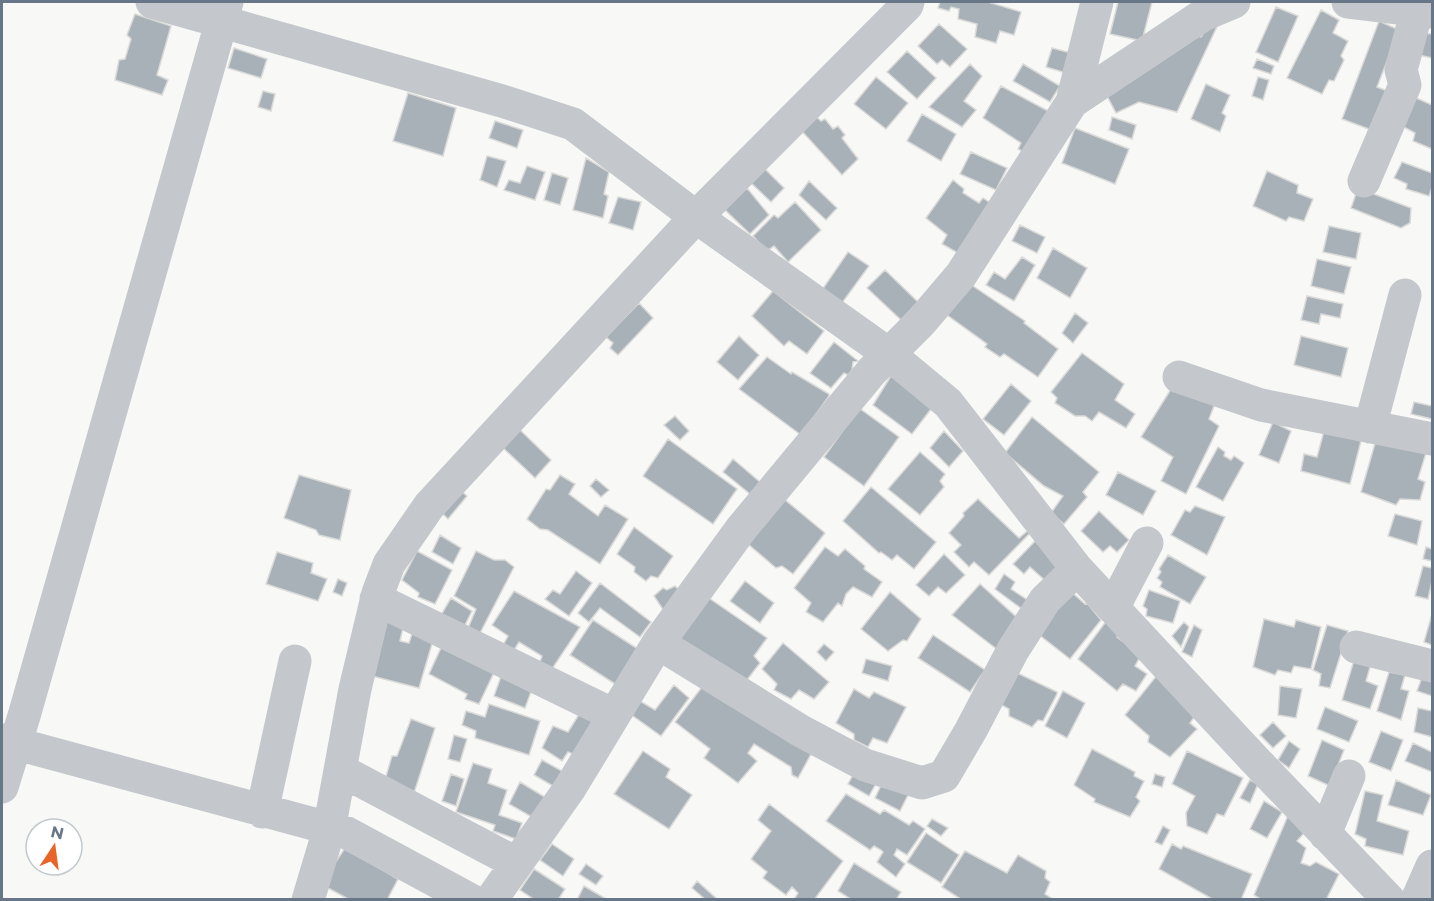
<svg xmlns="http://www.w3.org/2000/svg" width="1434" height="901" viewBox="0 0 1434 901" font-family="Montserrat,sans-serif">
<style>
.building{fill:#a8b1b8;stroke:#dadad8;stroke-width:1.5}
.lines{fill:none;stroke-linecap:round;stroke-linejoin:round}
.minor{stroke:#c4c8cc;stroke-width:33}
</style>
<rect width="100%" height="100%" fill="#f8f9f6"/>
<!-- building -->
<path class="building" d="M940,2H988L1021,12L1014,35L1000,31L996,43L975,37L977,24L958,19L959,9L951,7L949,11L938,8Z
M1118,2H1152L1142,41L1110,34Z
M1276,7L1298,16L1278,62L1256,52Z
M1321,10L1339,20L1333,33L1348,41L1341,56L1344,60L1334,81L1329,80L1322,94L1287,78Z
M135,14L171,26L157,75L168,80L162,95L115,80L119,60L125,59L131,39L127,35Z
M1221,18L1177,112L1139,102L1116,113L1107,96L1197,36L1201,37L1207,27Z
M1379,21L1399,30L1377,87L1390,92L1374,131L1342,119Z
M939,24L967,49L950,67L942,60L937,64L918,46Z
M1421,33L1432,34V58L1419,55Z
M234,48L267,59L261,78L228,68Z
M1052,48L1071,53L1066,73L1046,67Z
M907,51L936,78L917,99L887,72Z
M1257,59L1274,66L1271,74L1253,68Z
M970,64L982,76L964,101L976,110L962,127L929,107Z
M1023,64L1060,86L1050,102L1013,81Z
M876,77L908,103L886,129L854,104Z
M1258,77L1269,80L1263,100L1252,96Z
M1206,84L1230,95L1222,113L1226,116L1220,132L1191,119Z
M1001,86L1052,113L1027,154L1018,149L1021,143L983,118Z
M263,91L275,94L271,111L258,107Z
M408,93L456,108L443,156L393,141Z
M1412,96L1432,105V149L1413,141L1415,133L1400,125Z
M812,113L821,121L825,119L833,129L838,126L845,135L842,138L858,159L842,175L799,128Z
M922,114L956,134L941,161L907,141Z
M1112,117L1136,125L1132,139L1109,130Z
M495,121L523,130L517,148L489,138Z
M1075,128L1129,149L1115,184L1062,163Z
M971,152L1007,168L996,190L960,174Z
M487,156L506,161L497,187L480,180Z
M586,158L609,172L604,194L608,196L603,218L573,210Z
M1402,162L1432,173V187L1429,196L1406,189L1407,184L1394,178Z
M527,166L545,172L535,200L504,190L509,180L520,183Z
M764,168L784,188L771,202L750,182Z
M1267,171L1298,185L1297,193L1313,199L1304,221L1289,217L1286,221L1253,206Z
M552,173L568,178L560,205L544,200Z
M953,180L964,189L963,193L979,203L983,198L998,208L965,257L942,244L947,235L926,218Z
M809,181L837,208L826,220L799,195Z
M747,188L769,215L750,234L724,209Z
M1358,188L1411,208L1410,223L1401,228L1351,208Z
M618,197L641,202L633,230L609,223Z
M795,202L821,230L788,262L774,246L767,251L753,236L774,215L778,218Z
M1020,225L1045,237L1037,253L1012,241Z
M1329,226L1361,233L1356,259L1323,252Z
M1053,248L1087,268L1070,298L1037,278Z
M848,252L869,266L842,303L822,290Z
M1022,257L1035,265L1014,301L986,285L994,272L1005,279Z
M1317,259L1351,267L1344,294L1311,286Z
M885,270L918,302L901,320L867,288Z
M970,284L1025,321L1024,323L1058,349L1038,377L1004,354L1000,357L985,347L987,344L947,315Z
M773,291L824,331L807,354L789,341L784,346L752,316Z
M1307,296L1343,304L1340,318L1321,314L1319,324L1301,320Z
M639,303L653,318L618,355L610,348L613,343L606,337Z
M1075,313L1088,323L1073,343L1062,333Z
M739,336L759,355L738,380L717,362Z
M1301,336L1348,348L1341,377L1294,365Z
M834,342L858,361L853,362L852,370L848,375L844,373L831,388L810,373Z
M1082,353L1124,384L1115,400L1135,414L1126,428L1099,412L1092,421L1085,416H1075L1055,403L1057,398L1051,392Z
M767,357L791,374L792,372L829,394V396L801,435L739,389Z
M892,374L931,409L912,434L873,405Z
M1176,381L1216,401L1209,419L1219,426L1186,494L1161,481L1173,457L1141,437Z
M1011,384L1031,401L1004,435L983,419Z
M1414,402L1432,406V419L1411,414Z
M859,408L899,437L864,486L824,457Z
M675,416L689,431L680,440L664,425Z
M1032,417L1099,472L1083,492L1087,497L1064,524L1051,513L1063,496L1044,486L1005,453Z
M1273,422L1291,431L1279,463L1259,455Z
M516,426L551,460L535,478L500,445Z
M944,431L963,451L949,467L930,448Z
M1324,431L1361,441L1350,484L1301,471L1304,454L1317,457Z
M668,439L737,489L713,524L643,476Z
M1376,440L1426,453L1418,479L1425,482L1420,500L1400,499L1396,505L1361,492Z
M1218,447L1225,452L1224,456L1231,460L1234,456L1244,463L1223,501L1196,487Z
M920,452L945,474L940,481L944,487L920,515L888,489Z
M733,459L760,482L750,494L723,472Z
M1118,472L1156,491L1143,515L1106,495Z
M299,475L351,490L340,540L319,535L316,530L284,518Z
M560,475L575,484L569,494L598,516L605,505L628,519L600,564L548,530L540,529L527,519L546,489L550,490Z
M596,479L609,490L601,497L590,486Z
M871,487L936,542L914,569L897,555L892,560L881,552L879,553L843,521Z
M460,490L467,496L448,519L441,512Z
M778,494L825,533L793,574L782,566L776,568L742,539Z
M978,499L1019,538L1031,528L1033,530L989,575L974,562L969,567L954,552L961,545L949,533L964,516L963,513Z
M1195,506L1225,517L1207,555L1171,535L1185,510L1190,512Z
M1099,511L1129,540L1117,552L1110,546L1103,552L1081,531Z
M1395,514L1422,521L1417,545L1388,536Z
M634,527L673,556L658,578L651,576L646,581L634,572L635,567L617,554Z
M440,535L461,548L453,564L432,552Z
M1039,537L1065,567L1049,584L1030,567L1024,574L1013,564Z
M825,547L838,556L845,549L865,566L864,569L882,582L872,597L853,587L846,594L842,606L838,603L823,622L806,612L811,603L794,588Z
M1426,547L1432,549V561L1423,559Z
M417,551L452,570L435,604L418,597L419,593L402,580Z
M476,551L494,560H505L514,567L477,639L466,633L476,609L454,596Z
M277,552L313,563L311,573L327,579L318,601L266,584Z
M944,554L965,575L946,593L938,587L929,596L916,585Z
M1168,555L1206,577L1190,604L1160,587L1162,582L1157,578L1161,572L1159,569Z
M1423,566L1432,568V581L1428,599L1415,596Z
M576,571L592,583L569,616L545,599L553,590L560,594Z
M1004,574L1015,582L1011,589L1032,603L1026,612L995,589Z
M338,579L347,583L342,596L333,592Z
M745,581L774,603L760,623L730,601Z
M600,583L651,622L640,637L600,608L589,622L578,613Z
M980,584L1022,622L998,650L952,615Z
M675,586L681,592L664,611L654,596L663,588L667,590Z
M1066,587L1085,604L1087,603L1101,620L1070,659L1033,630Z
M1149,590L1180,601L1173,623L1146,616L1147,609L1143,606Z
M514,591L580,627L550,672L539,665L542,656L519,642L511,655L501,649L508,636L492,625Z
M890,592L921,619L907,641L903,640L888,651L861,629Z
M703,594L767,638L754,656L760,663L743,685L668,641Z
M451,598L472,611L462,631L438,620Z
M383,614L405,619L400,641L409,643L413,631L434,637L419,688L368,675Z
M1432,614V645L1424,642Z
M1110,616L1125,627L1117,637L1141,655L1135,666L1147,674L1136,691L1123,684L1117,691L1078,659Z
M1264,619L1294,627L1296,620L1321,627L1311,669L1294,666L1291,673L1278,670L1275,675L1253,667Z
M593,620L638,649L615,684L570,655Z
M1184,622L1189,627L1181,647L1172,636Z
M1194,625L1202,630L1192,657L1182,652Z
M1327,625L1348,631L1330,688L1319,686L1321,674L1313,670Z
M933,635L985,670L970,692L918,658Z
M445,639L498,664L479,704L465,699L467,694L429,674Z
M783,643L829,682L814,699L799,690L791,699L774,690L777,684L762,669Z
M824,644L834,652L826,661L817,652Z
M1355,657L1372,660L1366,681L1378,686L1370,709L1342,700Z
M866,659L892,666L888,681L862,673Z
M504,668L535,681L525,708L494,696Z
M1425,669L1432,672V696L1417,691Z
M1013,671L1057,692V694L1043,721L1038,720L1032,727L1009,716V709L996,702Z
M1389,672L1405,675L1401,689L1409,691L1401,720L1377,711Z
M1158,674L1199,710L1190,723L1197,729L1170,757L1148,742L1149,736L1125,715Z
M709,678L816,745L798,778L792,775L791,767L754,744L748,753L757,761L738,783L704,758L710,749L675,722Z
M674,685L689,698L661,736L626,711L635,698L655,710Z
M1280,686L1302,689L1296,718L1278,715Z
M854,689L869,698L874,692L906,707L887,743L873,738L868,747L854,740V734L836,723Z
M1063,691L1085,703L1067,738L1045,726Z
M489,704L540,721L529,755L475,738L476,731L462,725L466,711L485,717Z
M1325,707L1358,721L1349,742L1317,729Z
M583,708L598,717L575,755L568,752L562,761L542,748L553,726L568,732Z
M1418,708L1432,711V737L1414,732Z
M411,719L435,728L414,793L384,783L392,756H397Z
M1273,722L1286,736L1273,748L1260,735Z
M1381,731L1403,740L1391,771L1369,762Z
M454,735L467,739L460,762L448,759Z
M1322,740L1344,750L1330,786L1308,776Z
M1289,741L1300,749L1289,768L1278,760Z
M1413,743L1432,752V772L1405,761Z
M1092,749L1135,772L1134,776L1144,781L1136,797L1140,801L1130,817L1094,802L1095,799L1074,785Z
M643,751L670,769L666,777L692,795L669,829L614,794Z
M1187,751L1243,778L1224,816L1217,814L1207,834L1187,826L1186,813L1195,796L1172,784Z
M542,760L562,771L553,786L534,775Z
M473,763L492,769L488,783L507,790L499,815L522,823L516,839L493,831L495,825L456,812Z
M857,768L878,780L869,796L848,784Z
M451,774L464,779L456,806L442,801Z
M1155,774L1165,777L1162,787L1152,784Z
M885,777L910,791L900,811L875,798Z
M1250,780L1258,784L1250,803L1240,798Z
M1396,780L1431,795L1423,815L1388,805Z
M520,782L548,799L537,820L509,804Z
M1365,791L1383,795L1377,821L1409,831L1403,855L1365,846L1366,839L1355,834Z
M846,794L880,814L884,810L909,825L913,821L925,829L907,855L897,849L894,855L905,864L896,877L877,862L883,852L881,850L874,846L870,850L826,821Z
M1264,801L1282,812L1267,838L1250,829Z
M769,804L843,861L814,900H794L798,893L792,887L786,895L763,878L767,872L751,859L771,831L758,820Z
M1290,811L1305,832L1297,841L1306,848L1301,863L1310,866L1316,862L1339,874L1326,900H1262L1254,895Z
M932,819L948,828L941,836L927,826Z
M1163,826L1170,830L1162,845L1155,842Z
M926,833L959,855L941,883L907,862Z
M552,844L574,859L563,876L540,860Z
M1172,844L1181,849L1183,846L1252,874L1241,900H1214L1159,869Z
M345,848L398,879L387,900H350L328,888L331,869Z
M965,851L1007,873L1018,855L1046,871L1045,878L1050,882L1045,894L1054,900H962L942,887Z
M854,863L901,892L896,900H852L838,891Z
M586,864L603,876L596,885L579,874Z
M534,869L565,889L558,900H535L520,890Z
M697,881L717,899L706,900L692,888Z
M584,886L608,900H577Z"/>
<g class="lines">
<!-- minor -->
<path class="minor" d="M152,2L502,101L573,124L696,217L890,355L948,403L1077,569L1254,759L1389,900
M1348,2L1432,12
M1072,102L1203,15L1234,2
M1364,181L1405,85L1401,70L1417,10
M1179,377L1261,405L1432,439
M1370,427L1405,295
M376,599L614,715
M1113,608L1147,543
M658,643L801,731L865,765L922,783L944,776L971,730L1013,650L1045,600L1077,569
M1356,647L1432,666
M2,740L347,833L471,900
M340,770L516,863
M2,787L24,716L227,2
M262,812L295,661
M1325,834L1349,776
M308,900L329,830L355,689L378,593L389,564L429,506L696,217L907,5L908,2
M491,900L570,788L658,643L741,529L872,371L921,322L961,275L1072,102L1097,2
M1417,900L1432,866"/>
</g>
<!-- border -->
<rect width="1434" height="901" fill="none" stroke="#677788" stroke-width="6"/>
<!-- north arrow -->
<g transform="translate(54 847) rotate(13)"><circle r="28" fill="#ffffff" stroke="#c2c9cf" stroke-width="1.5"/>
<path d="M0-4.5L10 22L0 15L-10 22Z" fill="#e86427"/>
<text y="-9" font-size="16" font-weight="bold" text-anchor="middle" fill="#677788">N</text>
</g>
</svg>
